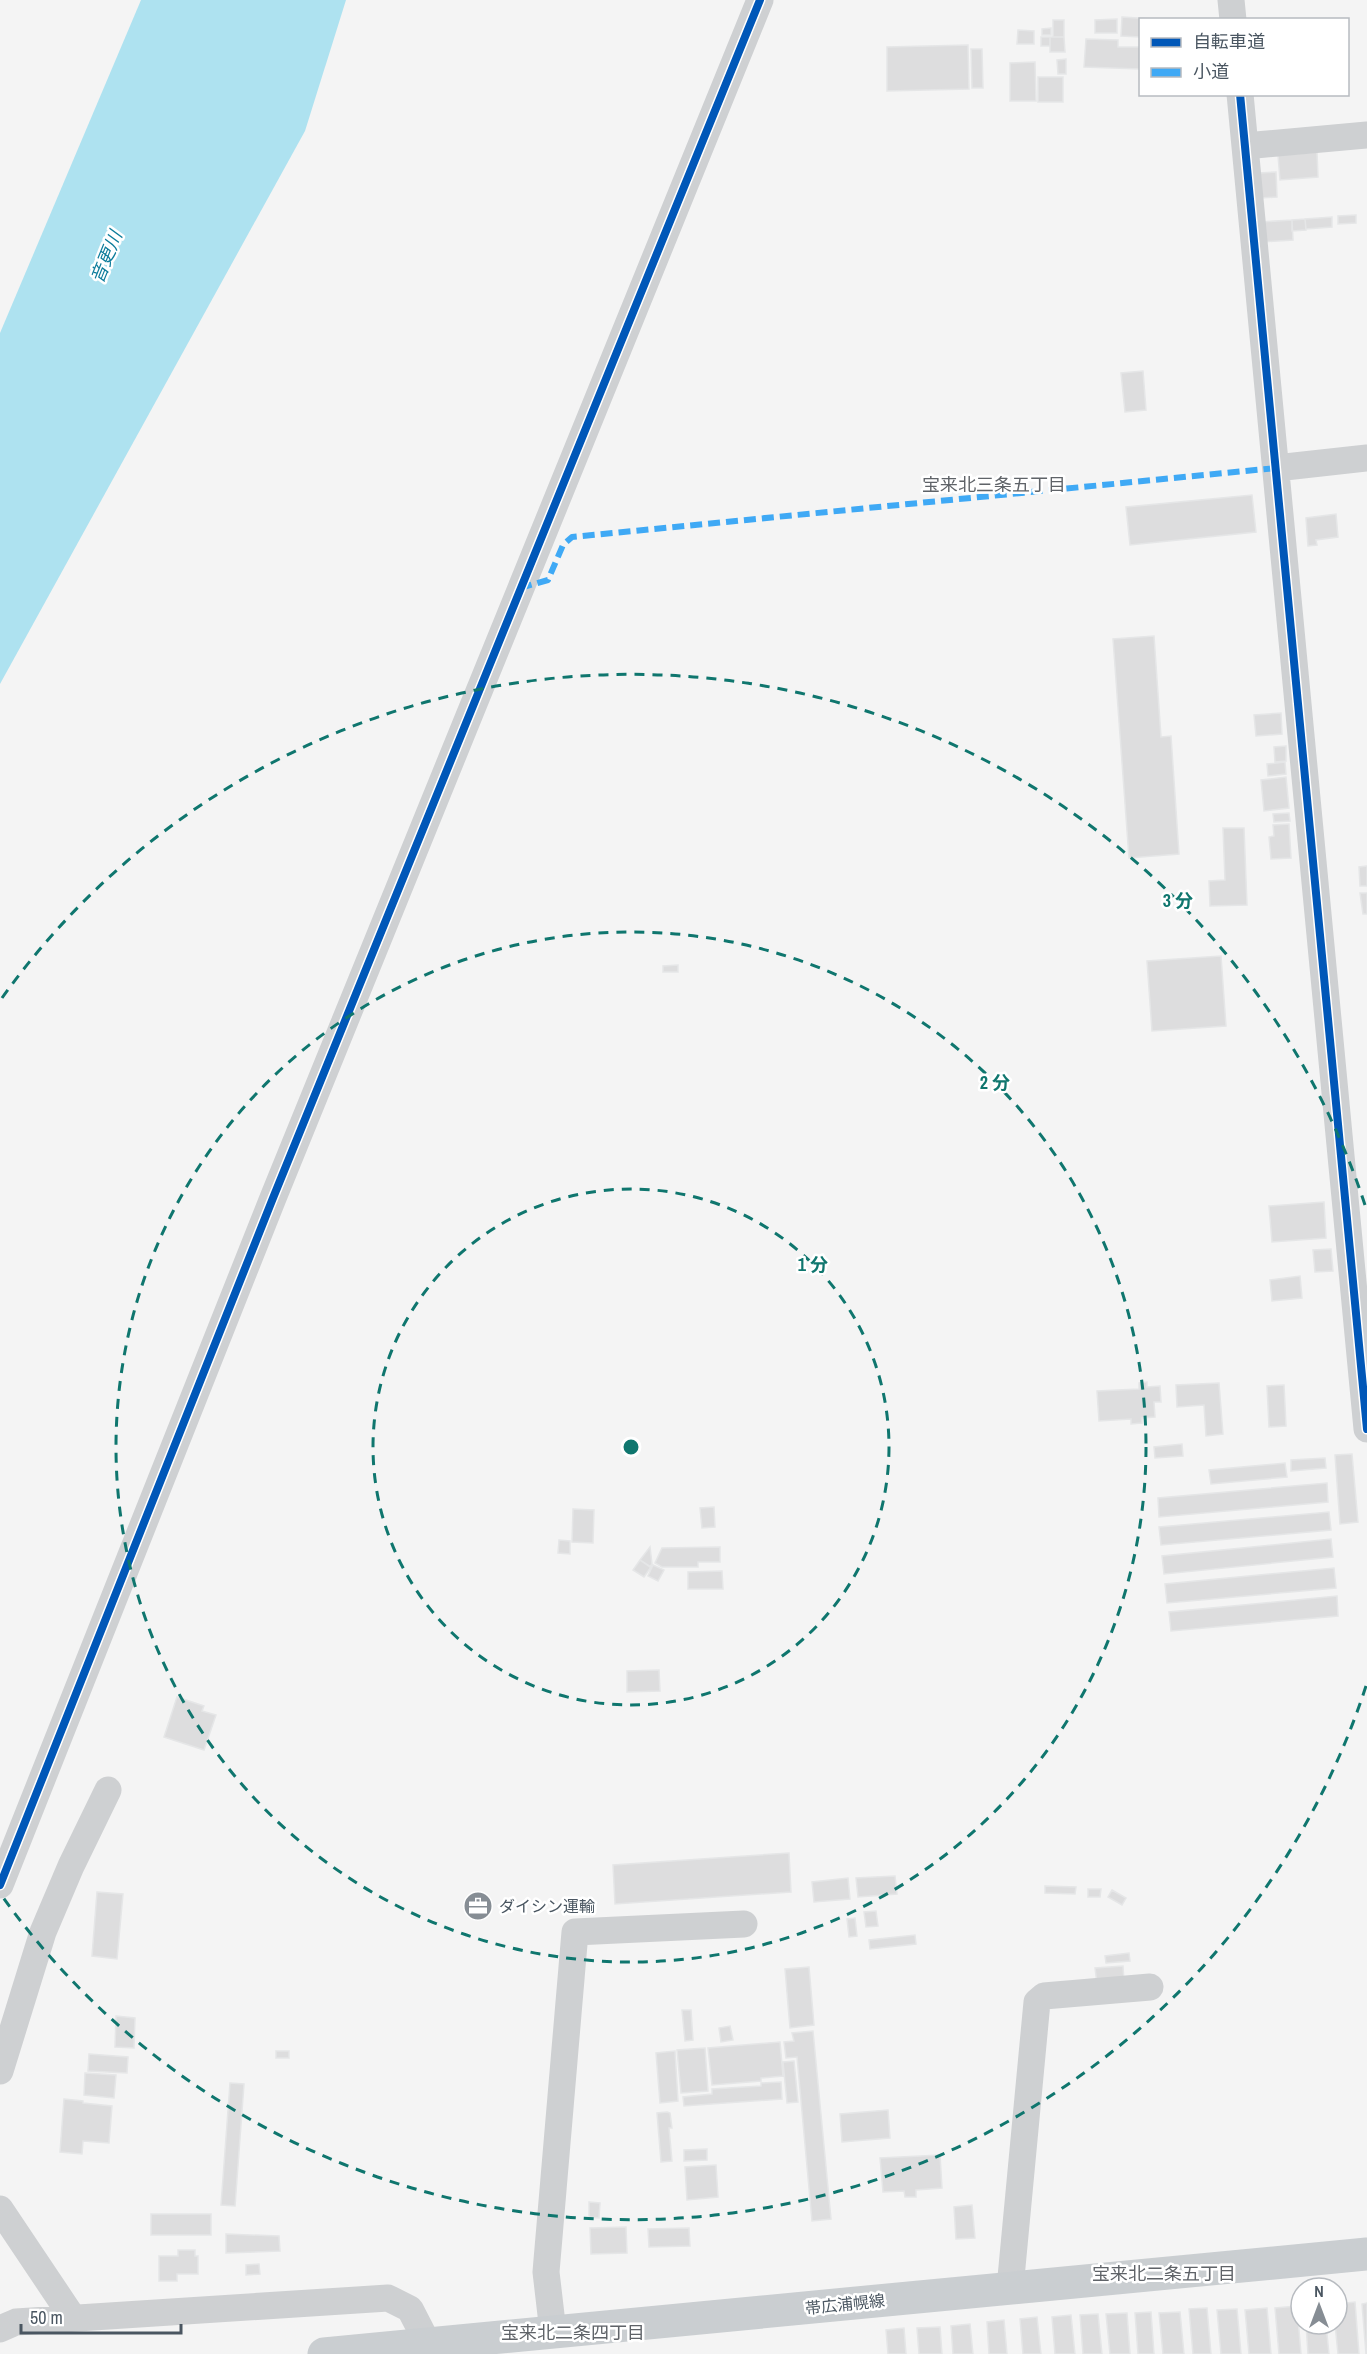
<svg xmlns="http://www.w3.org/2000/svg" width="1367" height="2354" viewBox="0 0 1367 2354" font-family="'Archivo Narrow','Noto Sans JP',sans-serif">
<style>
.water{fill:#aee2f0}
.building{fill:#ddddde;stroke:#e5e6e7;stroke-width:1.5}
.lines{fill:none;stroke-linecap:round;stroke-linejoin:round}
.minor{stroke:#ced0d2;stroke-width:27}
.major{stroke:#caced1;stroke-width:33}
.quiet{stroke:#3fa9f5;stroke-width:6;stroke-dasharray:12 6;stroke-linecap:butt}
.cycleway-casing{stroke:#fff;stroke-width:11}
.cycleway{stroke:#0057b8;stroke-width:8}
.ring{fill:none;stroke:#0f766e;stroke-width:3;stroke-dasharray:10 8}
.labels{text-anchor:middle;dominant-baseline:central;stroke-width:5;stroke-linejoin:round;paint-order:stroke}
.poi-label{font-size:16px;fill:#4a5661;stroke:#fff;text-anchor:start}
.street-label{font-size:16px;fill:#4a5661;stroke:#fff}
.water-label{font-size:18px;font-style:italic;fill:#0c7c9b;stroke:#fff}
.neighbourhood-label{font-size:18px;fill:#5f6368;stroke:#fff}
.centre{fill:#0f766e;stroke:#fff;stroke-width:3}
.ring-label{font-size:18px;text-anchor:middle;font-weight:bold;fill:#0f766e;stroke:#fff;stroke-width:5;stroke-linejoin:round;paint-order:stroke}
</style>
<rect width="100%" height="100%" fill="#f4f4f4"/>
<!-- water -->
<path class="water" d="M141,0H346L305,131L0,684V333Z"/>
<!-- building -->
<path class="building" d="M1122,17L1170,20H1140V37L1121,36Z
M1117,19V33H1095V20Z
M1053,20H1064V37H1053Z
M1051,28V35H1042V29Z
M1018,30L1034,31V44H1017Z
M1041,37H1050V46H1041Z
M1050,37H1064L1065,52H1050Z
M1086,39L1118,40V47H1140V69L1084,67Z
M968,45L969,89L887,91V47Z
M971,49H982L983,88H972Z
M1066,59V74H1058L1057,60Z
M1035,62L1036,101H1010V63Z
M1038,77H1063V102H1038Z
M1317,152L1318,177L1280,180L1278,155Z
M1276,172L1277,197L1261,198L1259,173Z
M1356,215V223L1338,224V216Z
M1332,217V227L1306,229L1305,219Z
M1305,219L1306,230L1292,231V220Z
M1292,220L1293,240L1261,242L1260,222Z
M1143,371L1146,410L1125,412L1121,373Z
M1252,495L1256,532L1130,545L1126,507Z
M1336,514L1338,537L1316,540L1317,545L1308,546L1306,518Z
M1154,636L1161,737L1171,736L1179,854L1129,858L1113,639Z
M1281,713L1282,734L1256,736L1254,715Z
M1286,746V761L1275,762L1274,747Z
M1285,762L1286,774L1268,776L1267,764Z
M1286,777L1289,808L1264,811L1261,780Z
M1289,813L1290,821L1274,822L1273,814Z
M1289,824L1291,858L1271,859L1269,837L1274,836L1273,825Z
M1223,828H1244L1247,905L1210,906L1209,881L1225,880Z
M1367,866V886H1360L1359,867Z
M1360,893H1367V914H1363Z
M1221,956L1226,1026L1152,1031L1147,961Z
M678,965V972H663V966Z
M1324,1202L1326,1238L1272,1242L1269,1206Z
M1331,1249L1333,1271L1315,1272L1313,1250Z
M1300,1276L1302,1298L1272,1301L1270,1280Z
M1147,1382V1387L1160,1386L1161,1402H1154L1155,1417L1142,1418V1423L1131,1424V1419L1099,1421L1097,1391L1139,1389V1383Z
M1219,1383L1223,1434L1206,1436L1204,1405L1177,1407L1176,1385Z
M1284,1385L1286,1426L1269,1427L1267,1386Z
M1182,1444L1183,1456L1155,1458L1154,1447Z
M1352,1454L1358,1522L1340,1524L1335,1455Z
M1325,1458L1326,1468L1291,1471V1460Z
M1285,1463L1287,1477L1211,1484L1209,1470Z
M1327,1483L1328,1502L1159,1517L1158,1498Z
M714,1507L715,1527L702,1528L700,1508Z
M573,1509L594,1510L593,1543L572,1542Z
M1329,1512L1331,1530L1161,1545L1159,1527Z
M1331,1539L1333,1557L1164,1574L1162,1556Z
M559,1540L570,1541V1554L558,1553Z
M650,1547L652,1564L650,1567L640,1560Z
M720,1547V1562H698V1567H662L655,1563L662,1548Z
M640,1560L651,1567L644,1577L633,1570Z
M653,1565L664,1570L658,1581L648,1576Z
M1334,1568L1336,1588L1167,1603L1165,1584Z
M722,1571L723,1589H688V1572Z
M1337,1596L1338,1616L1171,1631L1169,1612Z
M659,1670L660,1691L627,1692V1671Z
M177,1697L204,1706L202,1711L216,1715L204,1750L164,1737Z
M789,1853L791,1892L615,1904L613,1865Z
M895,1876L897,1894L858,1897L856,1878Z
M848,1878L850,1899L814,1902L812,1882Z
M1045,1886L1076,1887L1075,1894L1045,1893Z
M1088,1889H1101L1100,1897H1088Z
M1112,1890L1126,1898L1122,1905L1108,1897Z
M97,1892L123,1894L117,1959L92,1956Z
M876,1911L878,1926L866,1927L864,1912Z
M855,1918L857,1936L849,1937L847,1919Z
M915,1935L916,1944L870,1949L869,1940Z
M1129,1953L1130,1961L1106,1963L1105,1956Z
M1123,1966L1124,1982L1097,1984L1095,1968Z
M809,1967L814,2025L790,2028L785,1969Z
M682,2010H691L693,2040L685,2041Z
M116,2016L135,2018L134,2048L115,2047Z
M730,2026L733,2040L721,2042L719,2028Z
M813,2031L831,2219L812,2221L797,2057L786,2058L784,2042L794,2041L792,2033Z
M780,2042L783,2076L761,2078V2081L712,2085L708,2048Z
M705,2048L708,2091L681,2093L677,2050Z
M276,2051H289V2058H276Z
M675,2051L678,2101L660,2103L656,2053Z
M89,2054L128,2057L127,2073L88,2071Z
M794,2061L798,2102L787,2103L783,2062Z
M85,2073L116,2075L114,2098L84,2095Z
M781,2082L782,2099L684,2106L683,2097L712,2094V2089L761,2086V2083Z
M230,2083L244,2084L235,2206L221,2205Z
M64,2099L83,2101V2103L112,2106L109,2143L83,2141L82,2154L60,2152Z
M888,2110L890,2138L842,2142L840,2114Z
M667,2112L670,2113L672,2128H669L672,2161L661,2162L657,2113Z
M707,2149V2160L684,2161V2150Z
M940,2155L942,2188L916,2190V2197H905L904,2191L883,2192L880,2158Z
M716,2165L718,2197L687,2200L685,2167Z
M589,2202L600,2203L599,2218L589,2217Z
M972,2205L975,2238L956,2239L954,2207Z
M151,2214H211V2235H151Z
M626,2227L627,2253L591,2254L590,2228Z
M689,2228L690,2246L649,2247L648,2229Z
M226,2234L279,2236L280,2251L226,2253Z
M178,2250H195V2256H198V2274H177V2281H159V2256H178Z
M259,2264L260,2274L246,2275V2265Z
M1355,2302L1359,2354H1338L1335,2324H1337V2304Z
M1367,2303V2354H1366L1362,2304Z
M1297,2306L1301,2354H1279L1275,2308Z
M1207,2308L1211,2354H1193L1189,2309Z
M1267,2308L1271,2354H1249L1245,2310Z
M1237,2309L1241,2354H1221L1217,2310Z
M1151,2312L1154,2354H1138L1135,2313Z
M1180,2312L1184,2354H1163L1159,2313Z
M1127,2313L1130,2354H1110L1106,2314Z
M1098,2314L1102,2354H1083L1080,2315Z
M1071,2315L1075,2354H1055L1052,2317Z
M1037,2317L1041,2354H1023L1020,2319Z
M1004,2320L1007,2354H989L987,2322Z
M970,2324L973,2354H953L951,2326Z
M1306,2324H1326L1329,2354H1308Z
M940,2327L942,2354H919L917,2328Z
M904,2328L906,2354H888L886,2330Z"/>
<g class="lines">
<!-- minor -->
<path class="minor" d="M1231,0L1233,20
M1240,94L1367,1429
M1245,146L1367,135
M1276,468L1367,458
M0,1885L273,1198L760,0
M0,2071L43,1932L71,1866L108,1790
M0,2209L73,2318
M1010,2288L1037,2002L1044,1996L1150,1987
M0,2329L16,2322L388,2298L410,2309L428,2344L424,2354
M553,2332L546,2272L575,1932L744,1924"/>
<!-- major -->
<path class="major" d="M324,2354L1367,2254"/>
<!-- quiet -->
<path class="quiet" d="M520,588L548,580L563,545L572,537L1276,468"/>
<!-- cycleway casing -->
<g class="cycleway-casing">
<path id="cycleway" d="M1240,94L1367,1429
M0,1885L273,1198L760,0"/>
</g>
<!-- cycleway -->
<use href="#cycleway" class="cycleway"/>
</g>
<!-- distance rings -->
<g class="ring">
<circle cx="631" cy="1447" r="258"/>
<circle cx="631" cy="1447" r="515"/>
<path d="M1366 1686A773 773 0 0 1 2 1896M2 998A773 773 0 0 1 1366 1208"/>
</g>
<!-- icons -->
<defs>
<g id="office-disc" transform="scale(1.5)"><circle r="9.5" fill="#868d94" stroke="#fff"/><path d="M-6-3h4V-5.5h4V-3h4V5H-6ZM-1-4.5V-3h2v-1.5ZM-6 0V1H6V0Z" fill="#fff"/></g>
</defs>
<g fill-rule="evenodd">
<use href="#office-disc" x="478" y="1906"/>
</g>
<g class="labels">
<!-- poi labels -->
<g class="poi-label">
<text x="499" y="1906">ダイシン運輸</text>
</g>
<!-- street labels -->
<g class="street-label">
<text transform="translate(845 2304) rotate(-6)">帯広浦幌線</text>
</g>
<!-- water labels -->
<g class="water-label">
<text transform="translate(106 257) rotate(-68)">音更川</text>
</g>
<!-- neighbourhood labels -->
<g class="neighbourhood-label">
<text x="994" y="484">宝来北三条五丁目</text>
<text x="1164" y="2273">宝来北二条五丁目</text>
<text x="573" y="2332">宝来北二条四丁目</text>
</g>
</g>
<circle cx="631" cy="1447" r="9" class="centre"/>
<g class="ring-label">
<text x="1178" y="907">3 分</text>
<text x="995" y="1089">2 分</text>
<text x="813" y="1271">1 分</text>
</g>
<!-- legend -->
<rect x="1139" y="18" width="210" height="78" fill="#ffffff" stroke="#b7bbc0" stroke-width="1.5"/>
<rect x="1151" y="38" width="30" height="9" fill="#0057b8" stroke="#b7bbc0" stroke-width="1.5"/>
<text x="1193" y="48" font-size="18" fill="#4a5661">自転車道</text>
<rect x="1151" y="68" width="30" height="9" fill="#3fa9f5" stroke="#b7bbc0" stroke-width="1.5"/>
<text x="1193" y="78" font-size="18" fill="#4a5661">小道</text>
<!-- north arrow -->
<g transform="translate(1319 2306)"><circle r="28" fill="#ffffff" stroke="#b7bbc0" stroke-width="1.5"/>
<path d="M0-4.5L10 22L0 15L-10 22Z" fill="#868d94"/>
<text y="-9" font-size="16" font-weight="bold" text-anchor="middle" fill="#4a5661">N</text>
</g>
<!-- scale -->
<path d="M21 2324v9h160v-9" fill="none" stroke="#4a5661" stroke-width="3"/>
<text x="30" y="2324" font-size="18" fill="#4a5661" stroke="#ffffff" stroke-width="4.5" paint-order="stroke">50 m</text>
</svg>
